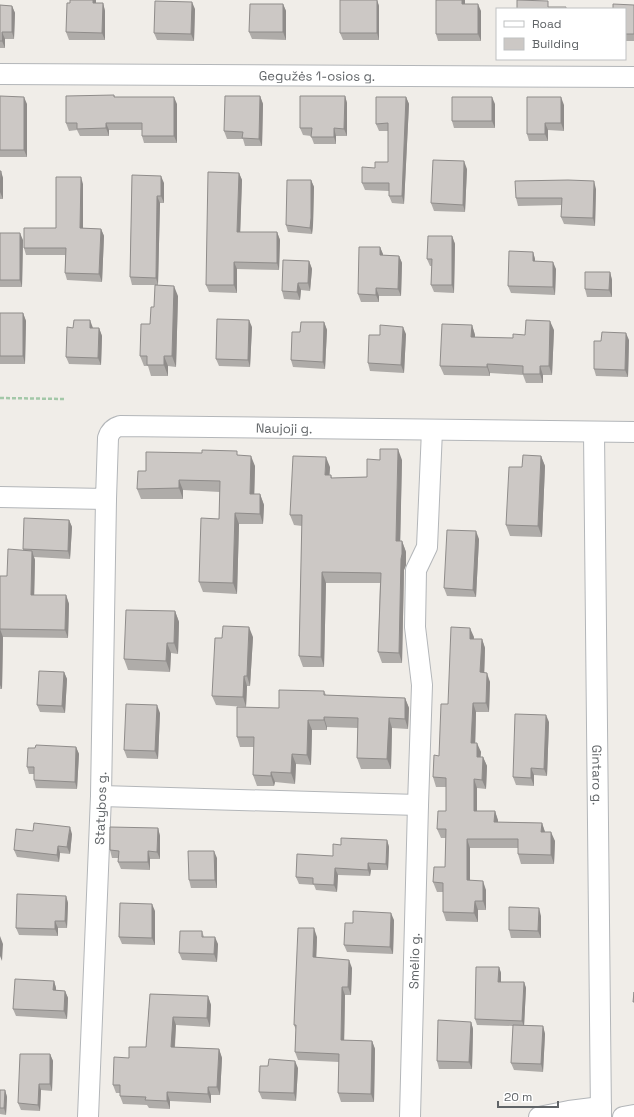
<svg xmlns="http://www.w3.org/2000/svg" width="634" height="1117" viewBox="0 0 634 1117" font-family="'Space Grotesk',sans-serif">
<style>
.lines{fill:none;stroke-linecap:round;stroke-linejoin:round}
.street-casing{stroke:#b3b6b9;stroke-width:22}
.path{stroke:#a3c8a8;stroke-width:2.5;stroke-dasharray:4 2;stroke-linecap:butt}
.street{stroke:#fff;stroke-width:20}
.wall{fill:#afaca9}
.shaded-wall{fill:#8f8c8a}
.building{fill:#ccc8c5;stroke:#8f8c8a}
.labels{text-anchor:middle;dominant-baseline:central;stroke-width:3;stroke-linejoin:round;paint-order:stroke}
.street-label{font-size:13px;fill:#606467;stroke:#fff}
</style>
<rect width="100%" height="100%" fill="#f0ede8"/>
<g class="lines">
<!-- street casing -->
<g class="street-casing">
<g id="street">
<path id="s1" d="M0,74L634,77"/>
<path id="s2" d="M594,432L601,1117"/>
<path id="s3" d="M0,497L106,499L108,438C110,431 113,428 120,426L634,432"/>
<path d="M101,796L418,805"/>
<path id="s4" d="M88,1117L101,796L106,499"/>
<path id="s5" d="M410,1117L418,805L422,685L415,627L416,570L427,547L432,430"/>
<path d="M539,1117L569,1111L601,1107"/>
<path d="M623,1117L634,1115"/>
</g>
</g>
<!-- path -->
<path class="path" d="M0,398L65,399"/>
<!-- street -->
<use href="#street" class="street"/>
</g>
<!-- wall -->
<path class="wall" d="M340,0H377L379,6V40H343L340,33Z
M96,3H103L105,11V40H69L66,32Z
M283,4L286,11V40L252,39L249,32Z
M465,4L481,11V41H438L436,34Z
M0,5L12,6L15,13L14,39H5V48H0Z
M634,5V41H625V9Z
M195,9L194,41L157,40L154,33Z
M114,95L115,97L177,104V143H144L142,136V130H109V136H80L77,130L69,131L66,123Z
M0,96L27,104V157H0Z
M260,96L263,104L262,146H245L243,139H227L224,131Z
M345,96L347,103V136H336V144H314L311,136L303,135L300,128Z
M406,97L409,104L404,204L392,203L389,196V191L365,190L362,183L375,168L388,162V131H379L376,124Z
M495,104V128H454L452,121Z
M564,105V131L548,130V141H529L527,134Z
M467,169L465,212L434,211L431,203Z
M0,171L3,178V199H0Z
M239,173L242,180L240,232H277L280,240L279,270L237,269V293L209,292L206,285Z
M132,175L164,183V203H160L158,285H132L130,277Z
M311,180L314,187L313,225L312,234L288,232L286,225Z
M83,184V228L101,229L104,236L102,282L67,280L65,273V255H26L24,248L56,228Z
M596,189L595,226L564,224L561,217L562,205L518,206L516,198Z
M0,233L23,240L22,287H0Z
M452,236L455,244L454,293L434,292L431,285L432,266H430L427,259Z
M380,247L383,255L399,256L402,263L401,296H379V302H361L358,294Z
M533,252L535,259V261L556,269L555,295L511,293L508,286Z
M309,261L312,269L310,291L301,290L300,300L284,299L282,291Z
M610,272L612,280V297H587L585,289Z
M178,296L176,367L168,366V376H151L148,366H144L140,356L150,324L154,307Z
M0,313H23L26,321L25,364H0Z
M324,322L327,330L325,369L293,367L291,360L300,332Z
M472,325L475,335V337L513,338L525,335L554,330L552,375H543V383H526L523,375L490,373V376L444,375L440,366Z
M252,327L250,367L219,366L216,359Z
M92,328H99L102,336L101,365L69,364L66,357Z
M406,334L404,373L370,371L368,363L380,335Z
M629,340L628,377L596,376L594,369L601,341Z
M239,455L255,466L254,494H260L264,505L263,524H239L237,594L203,592L199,582L219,519L220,492L183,490V499H141L137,489L146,471Z
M541,456L545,466L542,537L510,536L506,525L522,467Z
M380,460H402L400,541H402L406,552V565L404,570L402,663H382L378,652L380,583H326L324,667H303L299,656L302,526L294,525L290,515L330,467L329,475H331L332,478L367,477Z
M69,520L72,527L70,559L34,557L35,560L34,595H66L69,604L68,638L3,637L2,689H0V576H7L23,550V549Z
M479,539L476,597L447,596L444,588Z
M175,611L179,622L178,654L171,653L170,672L128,670L124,659Z
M253,637L250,686H247L246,707L216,705L212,696L222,638Z
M474,637V639H482L485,648L484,672L490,682L489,712H476L475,743L481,752L480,757H483L487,766L486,789L477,788V811H495L498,822L542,823L545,832L555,841L554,864H521L518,854V848H470V880L486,890V910H478V922L446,921L443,912V892H437L433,882L445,867L446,838H441L437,829L446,811V787H436L433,777L439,756L448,704Z
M64,672L67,679L65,713L40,712L37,705Z
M324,691L326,695L405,698L409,708L408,729L392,728L391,769H361L357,758L358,728L327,727V730H312L311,765L296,764L295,784L275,782L274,786H257L253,775L254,747H240L237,737L279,708Z
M160,713L158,759L127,758L124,750Z
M549,722L547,776L534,775V786L516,785L513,777Z
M76,747L79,754L77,789L36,788L34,780V774H29L27,767L35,748Z
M158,828L160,836V859H150V870L121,869L118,862V858H112L110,850Z
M33,831L72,834L70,854L60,853L59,862L17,857L14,850Z
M387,840L389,847L388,870H371L370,876L338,875L337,892L316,890L314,885L299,884L296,877L333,856L341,845Z
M217,858V888H191L189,880Z
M66,896L68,903L67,928H58V936L19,935L16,928Z
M155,911V945L122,944L119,937Z
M541,916V938H511L509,930Z
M394,920L393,954L347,952L344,945Z
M202,931L204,937L218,944L217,962L182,960L179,953Z
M317,937L316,957L352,968L351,995H345L344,1040L372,1041L375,1049L374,1102H341L338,1093L339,1062L298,1060L295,1052L296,1030L294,1025Z
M499,967L501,973V982H524L526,988L524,1025L543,1026L545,1034L543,1072L514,1070L511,1063L513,1026L477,1025L475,1019Z
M54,981L56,988V990L65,991L68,998L67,1019L16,1016L13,1009Z
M150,994L208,996L211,1005L210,1027L176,1025L175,1047L219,1049L222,1058L220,1095H211V1103L170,1101V1109L149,1108L147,1105L123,1104L120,1096V1093H116L113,1085L129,1058L146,1047Z
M471,1022L473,1029L472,1069H439L437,1061Z
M50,1054L53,1061L52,1091L41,1090L40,1111L21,1110L18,1103Z
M268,1066L298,1068L296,1101L262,1099L259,1092Z
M0,1090H5L7,1097L6,1115L0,1114Z"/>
<!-- shaded-wall -->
<path class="shaded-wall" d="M93,0H96V10L93,3Z
M377,0L379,6V40L377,33Z
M462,0H465V11L462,4Z
M192,2L195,9L194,41L191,34Z
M103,3L105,11V40L102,33Z
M283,4L286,11V40L283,32Z
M478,4L481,11V41L478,34Z
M12,6L15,13L14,39L12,32Z
M2,32L5,39V48L2,41Z
M260,96L263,104L262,146L259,139Z
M345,96L347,103V136L344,129Z
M24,97L27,104V157L24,150Z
M174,97L177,104V143L174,136Z
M406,97L409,104L404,204L402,196Z
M492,97L495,104V128L492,121Z
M561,97L564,105V131L561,123Z
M106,123L109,130V136L106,128Z
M545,123L548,130V141L545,134Z
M334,128L336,136V144L334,137Z
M464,161L467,169L465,212L463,205Z
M1,171L3,178V199L0,192Z
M239,173L242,180L240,239L237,232Z
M161,176L164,183V203L161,196Z
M81,177L83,184V235L80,228Z
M311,180L314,187L313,225L312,234L310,228Z
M594,181L596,189L595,226L593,218Z
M157,196L160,203L158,285L156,278Z
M101,229L104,236L102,282L99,274Z
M277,232L280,240L279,270L277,263Z
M20,233L23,240L22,287L20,280Z
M452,236L455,244L454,293L452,285Z
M380,247L383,254V263L380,255Z
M533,252L535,259V268L533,261Z
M399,256L402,263L401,296L398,289Z
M309,261L312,269L310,291L308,283Z
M234,262L237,269V293L234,285Z
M553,262L556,269L555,295L553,287Z
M610,272L612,280V297L609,290Z
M298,283L301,290L300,300L297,292Z
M174,286L178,296L176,367L172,356Z
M376,288L379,296V302L376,295Z
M23,313L26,321L25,364L23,356Z
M90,320L93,328L92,335L90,328Z
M249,320L252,327L250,367L248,360Z
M550,321L554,330L552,375L549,366Z
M324,322L327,330L325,369L323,362Z
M472,325L475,335V346L471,337Z
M403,327L406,334L404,373L401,365Z
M99,328L102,336L101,365L98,358Z
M626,333L629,340L628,377L625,370Z
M164,356L168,366V376L164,365Z
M487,364L490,373V376L487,367Z
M540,366L543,375V383L540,374Z
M398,449L402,460L400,552L396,541Z
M251,456L255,466L254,505L250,494Z
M541,456L545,466L542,537L538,526Z
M326,457L330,467L329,485L325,475Z
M179,480L183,490V499L179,488Z
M260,494L264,505L263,524L260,514Z
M235,513L239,524L237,594L233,583Z
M69,520L72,527L70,559L68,551Z
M476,531L479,539L476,597L473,590Z
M402,541L406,552V565L404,570L402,663L399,653L401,559Z
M32,551L35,560L34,603L31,595Z
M322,572L326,583L324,667L321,657Z
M66,595L69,604L68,638L65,630Z
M175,611L179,622L178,654L174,643Z
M249,627L253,637L250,686L247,676Z
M470,628L474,637L473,648L470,639Z
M0,629L3,637L2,689L0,685Z
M482,639L485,648L484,682L480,672Z
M167,643L171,653L170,672L166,661Z
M64,672L67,679L65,713L62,706Z
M487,673L490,682L489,712L486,703Z
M244,676L247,686L246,707L243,697Z
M405,698L409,708L408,729L405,719Z
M473,703L476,712L475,752L471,743Z
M157,705L160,713L158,759L155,751Z
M546,715L549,722L547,776L544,769Z
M324,717L327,727V730L324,720Z
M389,718L392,728L391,769L387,759Z
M308,720L312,730L311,765L307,755Z
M477,743L481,752L480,766L477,757Z
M76,747L79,754L77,789L75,782Z
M292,754L296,764L295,784L291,773Z
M483,757L487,766L486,789L482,780Z
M531,768L534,775V786L531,778Z
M271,772L275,782L274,786L271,776Z
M474,779L477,788V820L474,811Z
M495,811L498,820V831L494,822Z
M542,823L545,832H541Z
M70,827L72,834L70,854L67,847Z
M158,828L160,836V859L157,852Z
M551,832L555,841L554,864L551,855Z
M467,839L470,848V889L467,880Z
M387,840L389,847L388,870L386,864Z
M58,846L60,853L59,862L57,855Z
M148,851L150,859V870L148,862Z
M214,851L217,858V888L215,880Z
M368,863L371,870L370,876L368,870Z
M335,868L338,875L337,892L334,885Z
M483,881L486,890V910L483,901Z
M66,896L68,903L67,928L65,921Z
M475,901L478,910V922L474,913Z
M152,904L155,911V945L152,938Z
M539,908L541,916V938L538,931Z
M391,913L394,920L393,954L390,947Z
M55,921L58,928V936L55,929Z
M314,928L317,937L316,965L313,957Z
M0,936L3,944L2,961L0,956Z
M215,937L218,944L217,962L214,954Z
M349,960L352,968L351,995L348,987Z
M499,967L501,973V988L498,982Z
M54,981L56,988V997L53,990Z
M524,982L526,988L524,1027L522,1021Z
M342,987L345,995L344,1048L341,1040Z
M65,991L68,998L67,1019L64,1011Z
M208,996L211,1005L210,1027L207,1018Z
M173,1017L176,1025L174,1056L171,1047Z
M471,1022L473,1029L472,1069L469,1062Z
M543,1026L545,1034L543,1072L541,1064Z
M372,1041L375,1049L374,1102L371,1094Z
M219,1049L222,1058L220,1095L217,1087Z
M50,1054L53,1061L52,1091L50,1084Z
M295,1061L298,1068L296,1101L294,1093Z
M39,1084L41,1090L40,1111L38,1105Z
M208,1087L211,1095V1103L208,1094Z
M5,1090L7,1097L6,1115L4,1108Z
M167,1092L170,1101V1109L167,1101Z"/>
<!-- building -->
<path class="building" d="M70,0H93V3H103L102,33L66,32L67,3H70Z
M340,0H377V33H340Z
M436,0H462V4H478V34H436Z
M517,0L548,1V7H566V9H517Z
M155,1L192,2L191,34L154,33Z
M250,4H283V32H249Z
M613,4L634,5V34H625V9H613Z
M0,5L12,6V32H2V41H0Z
M114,95V97H174V136H142V123H106V128L77,129V123H66V96Z
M0,96L24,97V150H0Z
M225,96H260L259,139L242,138L243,132L224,131Z
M300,96H345L344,129L334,128V137H311L312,128H300Z
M376,97H406L402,196H389V183H362V167L375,168V162H388V123L376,124Z
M452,97H492V121H452Z
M527,97H561V123H545V134H527Z
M433,160L464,161L463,205L431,203Z
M0,171H1L0,192Z
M208,172L239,173L237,232H277V263L234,262V285H206Z
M132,175L161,176V196H157L156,278L130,277Z
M56,177H81L80,228L101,229L99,274L65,273L66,248H24V228H56Z
M287,180H311V218L310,228L286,225Z
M568,180L594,181L593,218L561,217L562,198H516L515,181Z
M0,233H20V280H0Z
M428,236H452V285H431L432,259H427Z
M359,247H380V255L399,256L398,289L376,288V295L358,294Z
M509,251L533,252V261L553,262V287L508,286Z
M283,260L309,261L308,283H298L297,292L282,291Z
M585,272H610L609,290L585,289Z
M155,285L174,286L172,356H164V365H147V356H140L141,324H150L151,307H154Z
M0,313H23V356H0Z
M217,319L249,320L248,360L216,359Z
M74,320H90V328H99L98,358L66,357L67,327L73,328Z
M526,320L550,321L549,366H540V374H523V366L487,364V367L440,366L442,324L472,325L471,337L513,338V334L525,335Z
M301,322H324L323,362L291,360L292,332H300Z
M380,325L403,327L401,365L368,363L369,335H380Z
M602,332L626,333L625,370L594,369V341H601Z
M380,449H398L396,541H402V554L401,559L399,653L378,652L381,573L322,572L321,657L299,656L302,515H290L293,456L326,457L325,475H331V478L367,477V459L380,460Z
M202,450L237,451V455L251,456L250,494H260V514L235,513L233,583L199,582L201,518L219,519L220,481L179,480V488L137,489L138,471H146V452L202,453Z
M523,455L541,456L538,526L506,525L509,467H522Z
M24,518L69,520L68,551L23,549Z
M447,530L476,531L473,590L444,588Z
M8,549L32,551L31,595H66L65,630L0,629V576H7Z
M126,610L175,611L174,643H167L166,661L124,659Z
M223,626L249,627L247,676H244L243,697L212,696L215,638H222Z
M451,627L470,628V639H482L480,672L487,673L486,703H473L471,743H477V757H483L482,780L474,779V811H495L494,822L542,823L541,832H551V855L518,854V839H467V880L483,881V901H475L474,913L443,912V883L433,882L434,867H445L446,829H437L438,811H446V778L433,777L434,755L439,756L441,704H448Z
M39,671L64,672L62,706L37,705Z
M279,690L324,691V695L405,698V719L389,718L387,759L357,758L358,718L324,717V720H308L307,755L292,754L291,773L271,772V776L253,775L254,737H237V707L279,708Z
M126,704L157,705L155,751L124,750Z
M515,714L546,715L544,769L531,768V778L513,777Z
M36,745L76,747L75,782L34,780V767H27L28,748H35Z
M34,823L70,827L67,847L58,846L57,855L14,850L16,829L33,831Z
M110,827L158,828L157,852L148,851V862H118L119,851L110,850Z
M341,838L387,840L386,864L368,863V870L335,868L334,885L313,884V878L296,877L297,854L333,856V844L341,845Z
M188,851H214L215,880H189Z
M17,894L66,896L65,921H55V929L16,928Z
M120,903L152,904V938L119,937Z
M509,907L539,908L538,931L509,930Z
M353,911L391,913L390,947L344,945L345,923H353Z
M298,928H314L313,957L349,960L348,987H342L341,1040L372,1041L371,1094L338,1093L339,1054L295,1052L296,1025H294L295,998Z
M180,931H202V937H215L214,954L179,953Z
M476,967H499L498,982H524L522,1021L475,1019Z
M15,979L54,981L53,990L65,991L64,1011L13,1009Z
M634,992V1002H633Z
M150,994L208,996L207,1018L173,1017L171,1047L219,1049L217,1087H208V1094L167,1092V1101L145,1100L146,1097L120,1096V1085H113L114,1057L129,1058V1047H146Z
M438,1020L471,1022L469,1062L437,1061Z
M513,1025L543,1026L541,1064L511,1063Z
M20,1054H50V1084H39L38,1105L18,1103Z
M269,1059L295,1061L294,1093L259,1092L260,1066H268Z
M0,1090H5L4,1108H0Z"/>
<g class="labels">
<!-- street labels -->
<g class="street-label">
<text stroke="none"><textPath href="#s1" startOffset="317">Gegužės 1-osios g.</textPath></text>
<text stroke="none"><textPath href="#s3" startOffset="349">Naujoji g.</textPath></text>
<text stroke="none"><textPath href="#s2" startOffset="343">Gintaro g.</textPath></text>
<text stroke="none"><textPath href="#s4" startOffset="309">Statybos g.</textPath></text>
<text stroke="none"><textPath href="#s5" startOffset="156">Smėlio g.</textPath></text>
</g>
</g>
<!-- legend -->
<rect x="496" y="8" width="130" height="52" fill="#ffffff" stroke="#bfc1c2"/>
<rect x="504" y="21" width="20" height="6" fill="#ffffff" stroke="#bfc1c2"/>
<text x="532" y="28" font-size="12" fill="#606467">Road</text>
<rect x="504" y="38" width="20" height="12" fill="#ccc8c5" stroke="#bfc1c2"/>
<text x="532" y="48" font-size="12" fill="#606467">Building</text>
<!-- scale -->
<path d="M498 1101v6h60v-6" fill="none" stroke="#606467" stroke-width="2"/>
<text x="504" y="1101" font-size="12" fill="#606467" stroke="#ffffff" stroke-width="3" paint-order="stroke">20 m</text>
</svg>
